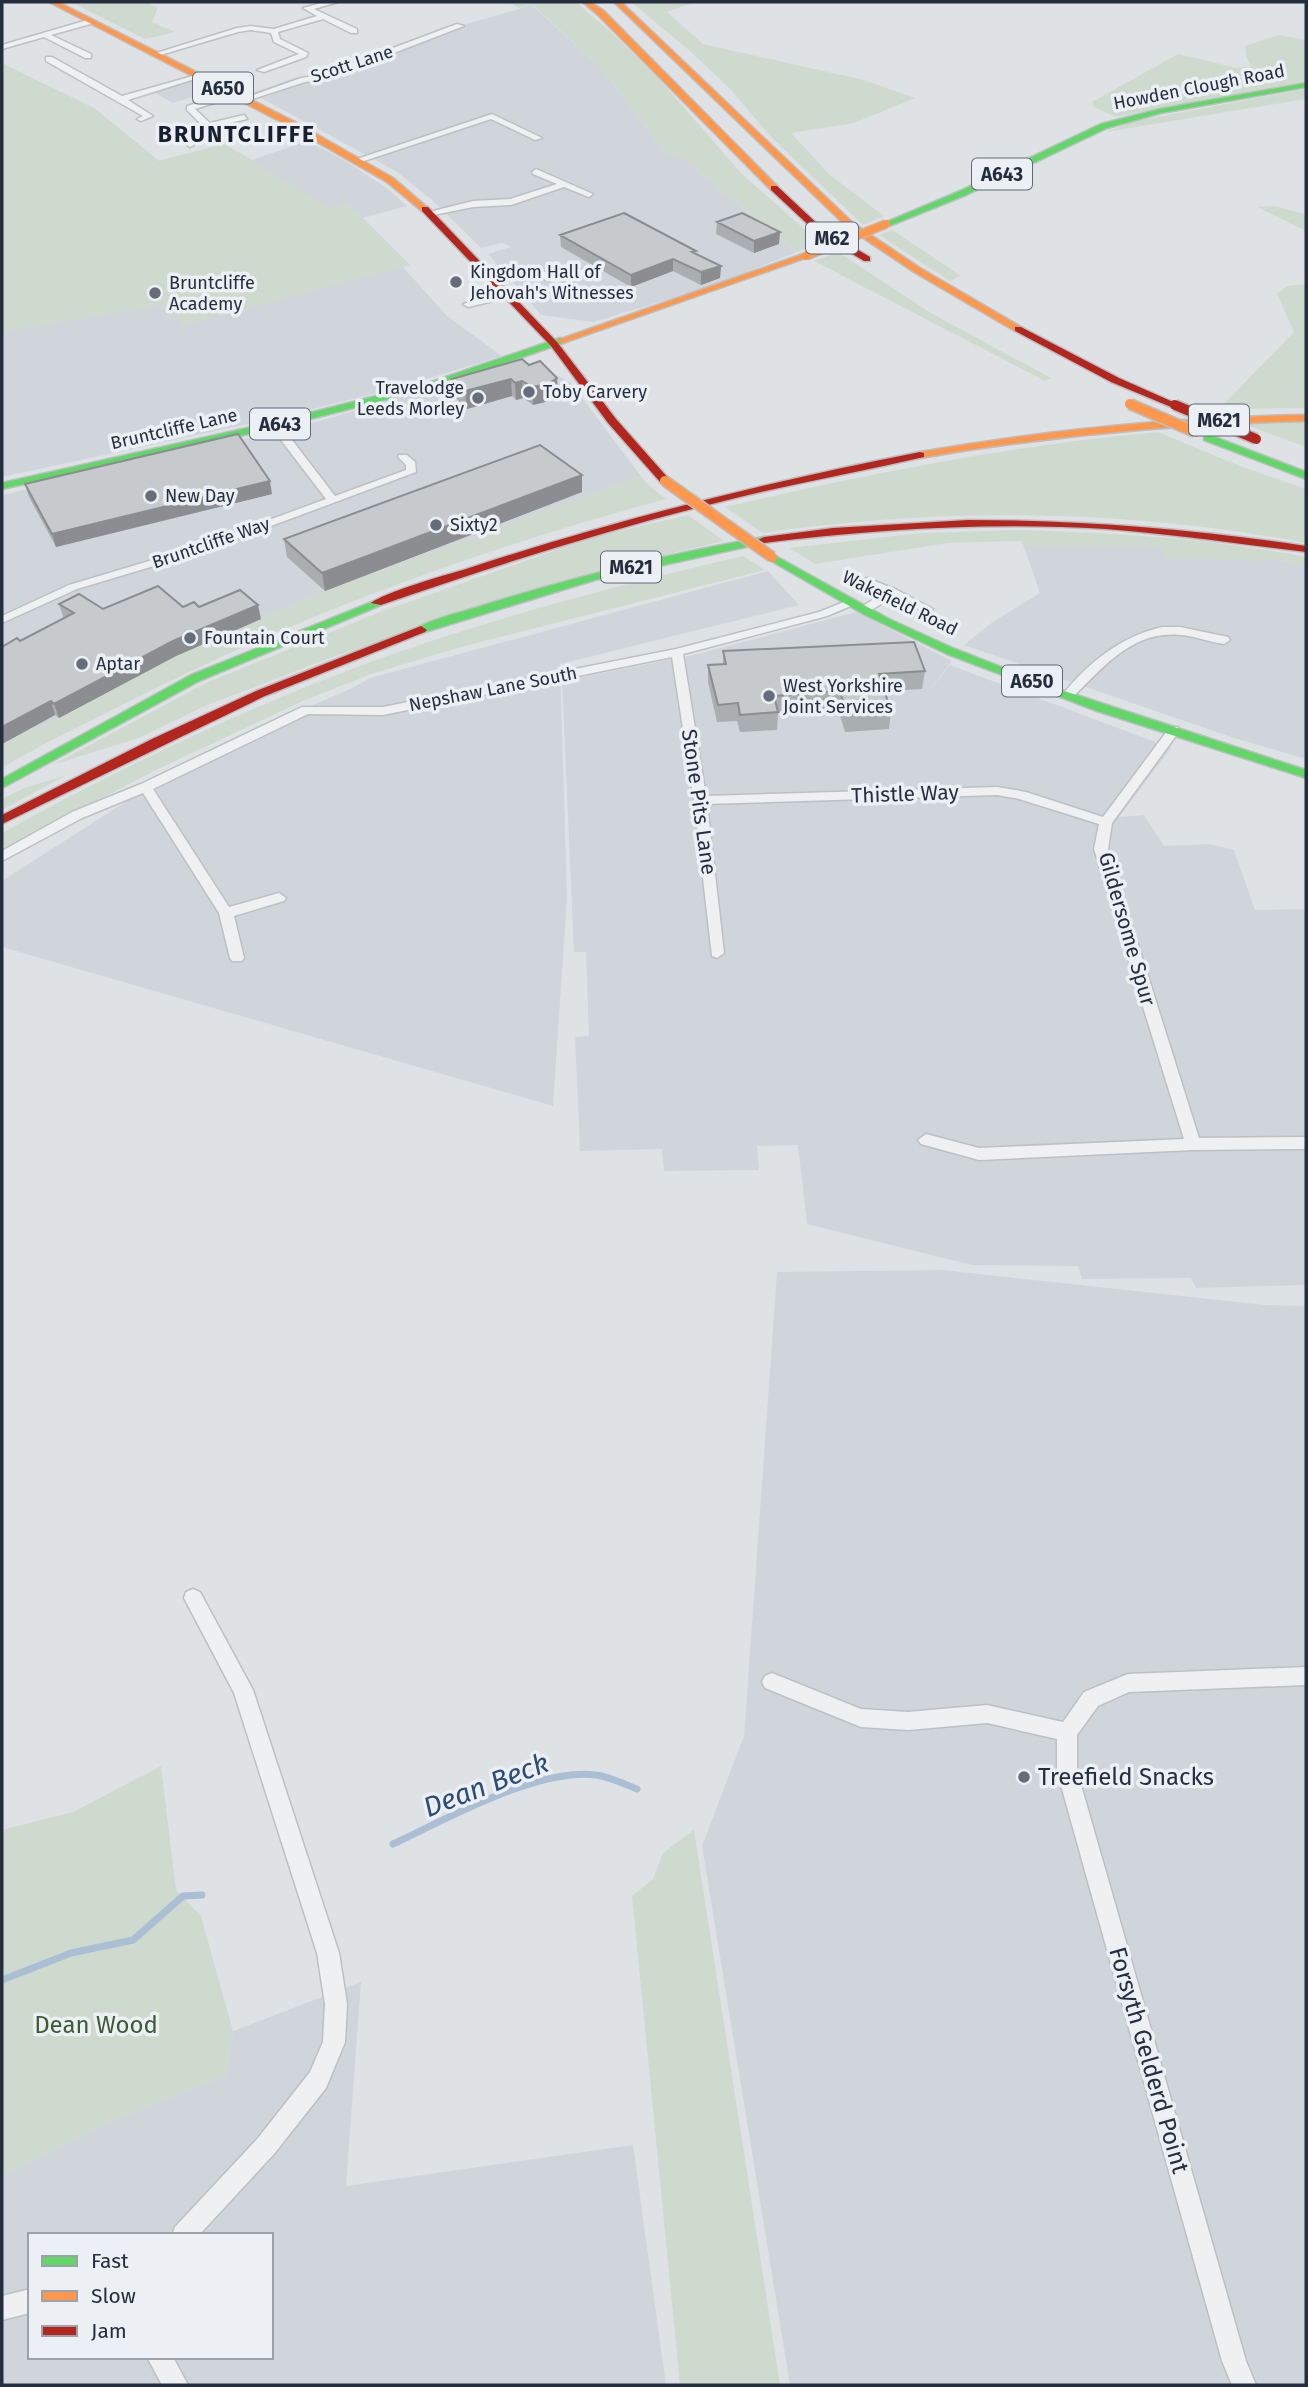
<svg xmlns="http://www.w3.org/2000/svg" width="1308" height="2387" viewBox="0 0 1308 2387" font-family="'Fira Sans',sans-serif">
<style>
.built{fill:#d0d5dc;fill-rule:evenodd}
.green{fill:#cfdace}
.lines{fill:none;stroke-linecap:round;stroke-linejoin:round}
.stream{stroke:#aabed4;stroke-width:7}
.street-casing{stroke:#bdc0c3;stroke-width:3}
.fast-casing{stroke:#bbbfc3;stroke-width:3}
.slow-casing{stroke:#bbbfc3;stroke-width:3}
.jam-casing{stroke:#bbbfc3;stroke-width:3}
.street{fill:#eef0f2;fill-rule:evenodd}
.fast{fill:#63d668;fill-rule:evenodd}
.slow{fill:#ff974d;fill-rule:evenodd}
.jam{fill:#b3261e;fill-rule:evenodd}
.slow-bridge-far1-casing{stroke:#bbbfc3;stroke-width:10;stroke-linecap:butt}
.slow-bridge-casing{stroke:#bbbfc3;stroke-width:13;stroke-linecap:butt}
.jam-bridge-casing{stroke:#bbbfc3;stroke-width:13;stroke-linecap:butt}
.slow-bridge-far1{stroke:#ff974d;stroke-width:8}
.slow-bridge{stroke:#ff974d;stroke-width:10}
.jam-bridge{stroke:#b3261e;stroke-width:10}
.wall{fill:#abaeb0}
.shaded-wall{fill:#8b8d90}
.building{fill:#c7cacd;stroke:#8b8d90;stroke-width:2}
.poi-dot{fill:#666d79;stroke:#ecf0f5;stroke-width:2.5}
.labels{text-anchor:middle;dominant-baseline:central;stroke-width:7;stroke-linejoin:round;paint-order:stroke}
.far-street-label{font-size:18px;fill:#252e3f;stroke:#ecf0f5}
.far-poi-label{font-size:18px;fill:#252e3f;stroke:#ecf0f5;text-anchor:start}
.shield{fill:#ecf0f5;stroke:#616876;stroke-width:2}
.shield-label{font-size:19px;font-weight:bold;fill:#252e3f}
.street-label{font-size:21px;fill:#252e3f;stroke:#ecf0f5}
.far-district-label{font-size:23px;font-weight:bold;letter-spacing:2px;fill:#171f30;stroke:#ecf0f5}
.near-poi-label{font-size:24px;fill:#252e3f;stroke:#ecf0f5;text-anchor:start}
.near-park-label{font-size:24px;fill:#395c31;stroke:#ecf0f5}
.near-street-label{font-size:24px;fill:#252e3f;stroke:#ecf0f5}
.near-water-label{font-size:28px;font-style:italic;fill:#2b4c77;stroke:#ecf0f5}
</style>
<rect width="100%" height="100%" fill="#dfe2e5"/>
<!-- built -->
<path class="built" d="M532,5L602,69L665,152L682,158L797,252L706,288L593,322L541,315L488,254L511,247L502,243L481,248L432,200L397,172L252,93L294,78L317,75L451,25L460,26Z
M192,81L212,91L173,103L153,92Z
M94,108L159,161L224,144L252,160L307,141L344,160L388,189L407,206L363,218L410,265L403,267L447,316L502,356L397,388L289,415L2,477V133Z
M546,370L570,382L641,476L325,591L180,654L38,729L2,744V495L309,424L491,372Z
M1024,547H1162L1279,560L1306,567V759L1234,738L964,645L994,621L1040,593Z
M768,571L799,605L560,664L567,897L553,1106L2,947V881L200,754L350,689L370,678Z
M856,612L952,661L923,698L950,665L1171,748L1119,817L1144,815L1164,846L1210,844L1234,850L1255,910L1304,909L1306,914V1285L1196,1288L1191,1278L1082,1279L1078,1266L972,1265L807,1224L798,1145L757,1146L759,1170L664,1171L662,1149L580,1151L575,1037L589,1036L586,952H574L562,681L694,655Z
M943,1270L1265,1305L1306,1306V2385H790L702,1846L744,1736L777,1272Z
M361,1982L346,2186L633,2145L666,2385H2V2176L114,2120L226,2075L233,2031ZM30,2235H271V2357H30Z"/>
<!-- green -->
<path class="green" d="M146,2L158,8L152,22L175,32L145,39L73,3Z
M509,2H575L579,5L611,32L658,78L742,174L820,243L797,252L682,158L665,152L602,69L533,5L519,8Z
M631,2H695L667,12L703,44L864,80L915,98L854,123L791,133L830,175L884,216L863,225L769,135L730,89L690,51Z
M1279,35L1306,40V81L1115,117L1094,107L1092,102L1178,54L1237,68L1251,66L1246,56L1245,46Z
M2,63L94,108L159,161L224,144L329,208L347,203L410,265L182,326L172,304L2,332Z
M1306,89V99L1106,132L1135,121Z
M1274,206L1306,214V231L1257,207Z
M892,230L961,276L950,281L879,235Z
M838,252L931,313L1051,378L1045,381L814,261Z
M1306,284V408L1219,409L1294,332L1277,294L1287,286Z
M1238,422H1306V447Z
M1158,432L1240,466L1306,489V543C1127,509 943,507 763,533L725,507C868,474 1011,445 1158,432Z
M641,476L646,483L666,499C477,550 294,617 120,706C80,726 40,745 2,768V744L34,727L38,729L180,654L325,591Z
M688,515L724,541L630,563L335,656L205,706L139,738L52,765L206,683L380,612L593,537Z
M1019,530C1116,533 1211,538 1306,557V567L1279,560L1165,558L1162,547H1024L1021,541L948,543L815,564L789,548L920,533Z
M743,556L765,570L461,647L371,674L303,701L160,768L2,850V833C121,767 247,707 376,660C496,617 619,585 743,556Z
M67,775L2,810V799L24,788Z
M161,1766L176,1890L201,1916L233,2031L226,2075L114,2120L2,2176V1830L73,1812Z
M694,1830L780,2385H680L632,1896L653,1879L663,1853Z"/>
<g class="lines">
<!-- stream -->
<path class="stream" d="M393,1844C447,1819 536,1768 596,1775C610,1777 624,1784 637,1789
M2,1980L71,1953L133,1940L183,1896L202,1895"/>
<!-- street casing -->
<g class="street-casing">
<path id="street" d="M325,2H338L314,9L357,29V33H351L323,19L278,32L280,39L308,53L306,57L264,72L257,70L299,54L274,42L271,33L251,30L238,32L157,56L153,54L237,28L251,26L274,29L317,16L303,8Z
M91,19L94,23L51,35L91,54V58H85L44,37L2,49V45Z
M457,24L464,26L326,79L305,82L243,102L239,100L301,78L321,75Z
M46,57H52L122,96L200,74L204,76L128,100L153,116L141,121L137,119L143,116L46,61Z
M234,92L237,96L195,109L210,123L244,115L247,119L181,134L194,145L190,147L171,133L200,123L187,110V106Z
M492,114L542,138L535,140L491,119L361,162L354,160Z
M536,169L593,194L589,197L564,187L511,205L473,207L429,216L425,213L473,201L510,199L557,184L533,174L532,172Z
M590,267L595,270L593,272L556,283L532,275L493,282L488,279L525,269L540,270L557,277Z
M508,292L513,295L511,297L468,307L463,304Z
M271,423H279L335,496L406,470V465L398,457L399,455H407L415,462L416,472L204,551L77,589L2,623V616L69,585L196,547L326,499L271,427Z
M867,578L897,590L933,609L927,612L923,611L893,597L868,612H860V608L883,593L863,583V579Z
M849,600L853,601V605L827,616L683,654L706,796L997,787L1026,792L1103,817L1170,727H1178V733L1112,823L1108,849L1199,1138L1306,1137V1149L1193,1150L979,1160L921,1144L918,1140L926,1134L979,1148L1184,1139L1094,849L1099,824L1019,799L997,795L707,804L724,953L717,958L712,956L694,800L672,657L383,715L308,714L153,789L229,907L279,893L286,898L284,901L234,916L244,958L242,961H232L230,958L219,913L143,793L82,818L2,861V851L72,812L141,784L302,707H383L676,649L819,612Z
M1162,627H1180L1228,637L1230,640L1224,644C1209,642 1195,636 1180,635C1134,630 1103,667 1073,697H1065L1063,694C1089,662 1122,636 1162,627Z
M193,1589L200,1592L253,1690L339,1953L347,2004L345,2042L326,2088L274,2154L199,2235H172L175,2227L258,2138L310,2072L323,2042L325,2004L317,1953L234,1693L184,1598L186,1592Z
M1306,1667V1685L1129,1692L1098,1706L1077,1735V1771L1246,2361L1256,2385H1232L1222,2361L1057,1771V1739L987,1723L908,1730L861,1727L765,1688L762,1682L765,1676L772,1673L861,1709L908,1712L987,1705L1063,1722L1084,1692L1128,1674Z
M30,2289V2313L2,2320V2296Z
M147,2357H173L188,2385H162Z"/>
</g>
<!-- fast casing -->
<g class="fast-casing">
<path id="fast" d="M1306,83V87L1161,113L1107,128L966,195L889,226L882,224L960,191L1101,124L1160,109Z
M560,338L563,339V343L439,386L275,428L2,489V483L274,422L431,382Z
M1204,436H1212L1306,472V479L1204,440Z
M764,537L768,538V542L595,580L425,632L421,634L415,630C429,619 463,612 481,606C574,577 668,554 764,537Z
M772,554L889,619L955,649L1055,688L1306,770V778L1097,711L947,654L865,615L768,559V555Z
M377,600L383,603L381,605L199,681L2,788V779L191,675Z"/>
</g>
<!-- slow casing -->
<g class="slow-casing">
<path id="slow" d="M49,2H58L297,123L393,178L429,209L422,211L387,182L291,127Z
M583,2H590L604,11L777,186V190H771L598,15Z
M614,2H621L853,223L920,268L1021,327V331H1015L914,272L847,227Z
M803,254L811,256L563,343L555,341Z
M1306,415V421C1176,424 1048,436 920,458L915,455L920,452C1048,430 1176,417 1306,415Z"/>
</g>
<!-- jam casing -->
<g class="jam-casing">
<path id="jam" d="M771,186H777L823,229L870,257V261H864L817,233L771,190Z
M422,207H428L557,342L616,419L669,479V483H661L608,423L551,346L422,211Z
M1015,327H1021L1119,378L1180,405L1171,407L1111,382L1015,331Z
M920,452L924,453V457C855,473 785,485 716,503C603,531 491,567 381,605L371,603C385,592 445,575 466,569C615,520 766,482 920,452Z
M968,520C1082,520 1193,529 1306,546V552C1239,544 1172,534 1105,529C991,522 877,529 764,543L758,540L764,537L833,528Z
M421,626L427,630L425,632L265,696L2,824V815L152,739L256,691Z"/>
</g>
<!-- street -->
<use href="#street" class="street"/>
<!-- fast -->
<use href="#fast" class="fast"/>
<!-- slow -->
<use href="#slow" class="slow"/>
<!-- jam -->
<use href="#jam" class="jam"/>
<!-- slow-bridge-far1 casing -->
<g class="slow-bridge-far1-casing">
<path id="slow-bridge-far1" d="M806,256L886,224"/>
</g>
<!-- slow-bridge casing -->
<g class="slow-bridge-casing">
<path id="slow-bridge" d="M1130,404L1195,432
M665,481L772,557"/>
</g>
<!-- jam-bridge casing -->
<g class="jam-bridge-casing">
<path id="jam-bridge" d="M1175,405L1256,439"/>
</g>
<!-- slow-bridge-far1 -->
<use href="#slow-bridge-far1" class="slow-bridge-far1"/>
<!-- slow-bridge -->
<use href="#slow-bridge" class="slow-bridge"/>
<!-- jam-bridge -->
<use href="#jam-bridge" class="jam-bridge"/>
</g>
<!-- wall -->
<path class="wall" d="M717,222L779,244L754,253L716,234Z
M560,235L696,251L695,254L721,266L720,278L701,285L673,271L631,287L561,247Z
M529,365L557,378L558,395L549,401L533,405L523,398L516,400L512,396L467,409L454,396L452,379Z
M582,475V492L325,591L287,557L284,539Z
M25,484L272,494L56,547L29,497Z
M59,604L103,609L199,607L261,619L176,656L59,718L55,715L2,744V647L20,641L64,619Z
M723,651L925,671L922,689L885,691L891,711L889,729L845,732L838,709L778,713L777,730L740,732L737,721L717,722L708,682V665L723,664Z"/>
<!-- shaded-wall -->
<path class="shaded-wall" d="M780,232L779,244L754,253V241Z
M673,259V271L631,287V275Z
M721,266L720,278L701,285V272Z
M557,378L558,395L549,401L533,405L532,387Z
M511,379L512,396L467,409L465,391Z
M522,381L523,398L516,400L515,383Z
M582,475V492L325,591L322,573Z
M270,481L272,494L56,547L52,534Z
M258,605L261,619L176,656L59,718L54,704L173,641Z
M51,701L55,715L2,744V727Z"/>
<!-- building -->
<path class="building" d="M624,213L696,251L692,252L721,266L701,272L673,259L631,275L560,235Z
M742,213L780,232L754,241L717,222Z
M522,359L529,365L540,361L557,378L548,384L532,387L522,381L515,383L511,379L465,391L452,379Z
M238,434L270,481L52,534L25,484Z
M540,445L582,475L322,573L284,539Z
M158,586L183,607L194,602L199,607L240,590L258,605L173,641L54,704L51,701L2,727V647L17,638L20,641L74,613L59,604L79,594L103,609Z
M914,642L925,671L879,674L891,711L847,714L840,691L774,696L778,712L740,715L738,703L718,705L708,665L726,664L723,651Z"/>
<!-- markers -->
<g class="poi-dot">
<circle cx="456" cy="282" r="7"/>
<circle cx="155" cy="293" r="7"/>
<circle cx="529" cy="392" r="7"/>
<circle cx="478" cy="398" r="7"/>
<circle cx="151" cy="496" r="7"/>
<circle cx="436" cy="525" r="7"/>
<circle cx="190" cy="638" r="7"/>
<circle cx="82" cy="664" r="7"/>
<circle cx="769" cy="696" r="7"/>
<circle cx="1024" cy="1777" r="7"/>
</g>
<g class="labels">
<!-- far-street labels -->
<g class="far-street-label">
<text transform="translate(352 64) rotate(-18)">Scott Lane</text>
<text transform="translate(1199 87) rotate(-11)">Howden Clough Road</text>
<text transform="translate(174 429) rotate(-13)">Bruntcliffe Lane</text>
<text transform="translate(211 543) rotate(-19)">Bruntcliffe Way</text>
<text transform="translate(900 603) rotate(26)">Wakefield Road</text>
<text transform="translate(493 689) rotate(-11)">Nepshaw Lane South</text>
</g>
<!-- far-poi labels -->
<g class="far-poi-label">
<text x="470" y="272">Kingdom Hall of<tspan x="470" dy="21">Jehovah's Witnesses</tspan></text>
<text x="169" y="283">Bruntcliffe<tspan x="169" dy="21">Academy</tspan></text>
<text x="464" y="388" text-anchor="end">Travelodge<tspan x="464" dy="21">Leeds Morley</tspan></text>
<text x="543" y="392">Toby Carvery</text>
<text x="165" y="496">New Day</text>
<text x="450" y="525">Sixty2</text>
<text x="204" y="638">Fountain Court</text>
<text x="96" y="664">Aptar</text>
<text x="783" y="686">West Yorkshire<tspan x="783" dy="21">Joint Services</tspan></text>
</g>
<!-- shield labels -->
<g class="shield">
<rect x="193" y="72.5" width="60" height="31" rx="5"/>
<rect x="972" y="158.5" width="60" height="31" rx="5"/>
<rect x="806" y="222.5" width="52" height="31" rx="5"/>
<rect x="1189" y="404.5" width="60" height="31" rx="5"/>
<rect x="250" y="408.5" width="60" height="31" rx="5"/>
<rect x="601" y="551.5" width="60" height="31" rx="5"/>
<rect x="1002" y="665.5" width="60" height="31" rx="5"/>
</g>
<g class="shield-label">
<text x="223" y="88">A650</text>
<text x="1002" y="174">A643</text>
<text x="832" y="238">M62</text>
<text x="1219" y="420">M621</text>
<text x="280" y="424">A643</text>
<text x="631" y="567">M621</text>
<text x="1032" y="681">A650</text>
</g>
<!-- street labels -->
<g class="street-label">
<text transform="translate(905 794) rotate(-2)">Thistle Way</text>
<text transform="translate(699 802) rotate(82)">Stone Pits Lane</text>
<text transform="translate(1127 929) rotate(74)">Gildersome Spur</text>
</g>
<!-- far-district labels -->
<g class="far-district-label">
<text x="237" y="134">BRUNTCLIFFE</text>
</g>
<!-- near-poi labels -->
<g class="near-poi-label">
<text x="1038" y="1777">Treefield Snacks</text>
</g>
<!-- near-park labels -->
<g class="near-park-label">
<text x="96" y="2025">Dean Wood</text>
</g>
<!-- near-street labels -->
<g class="near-street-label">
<text transform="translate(1149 2060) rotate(74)">Forsyth Gelderd Point</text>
</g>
<!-- near-water labels -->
<g class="near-water-label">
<text transform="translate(486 1785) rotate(-21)">Dean Beck</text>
</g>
</g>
<!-- border -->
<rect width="1308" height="2387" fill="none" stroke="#252e3f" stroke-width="7"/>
<!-- legend -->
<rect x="28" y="2233" width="245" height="126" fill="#ecf0f5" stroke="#9ca2ac" stroke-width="2"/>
<rect x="42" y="2256" width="35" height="10" fill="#63d668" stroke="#9ca2ac" stroke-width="2"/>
<text x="91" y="2268" font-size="21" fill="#252e3f">Fast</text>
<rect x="42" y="2291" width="35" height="10" fill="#ff974d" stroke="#9ca2ac" stroke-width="2"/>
<text x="91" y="2303" font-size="21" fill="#252e3f">Slow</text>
<rect x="42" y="2326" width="35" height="10" fill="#b3261e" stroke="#9ca2ac" stroke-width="2"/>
<text x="91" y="2338" font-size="21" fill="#252e3f">Jam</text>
</svg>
